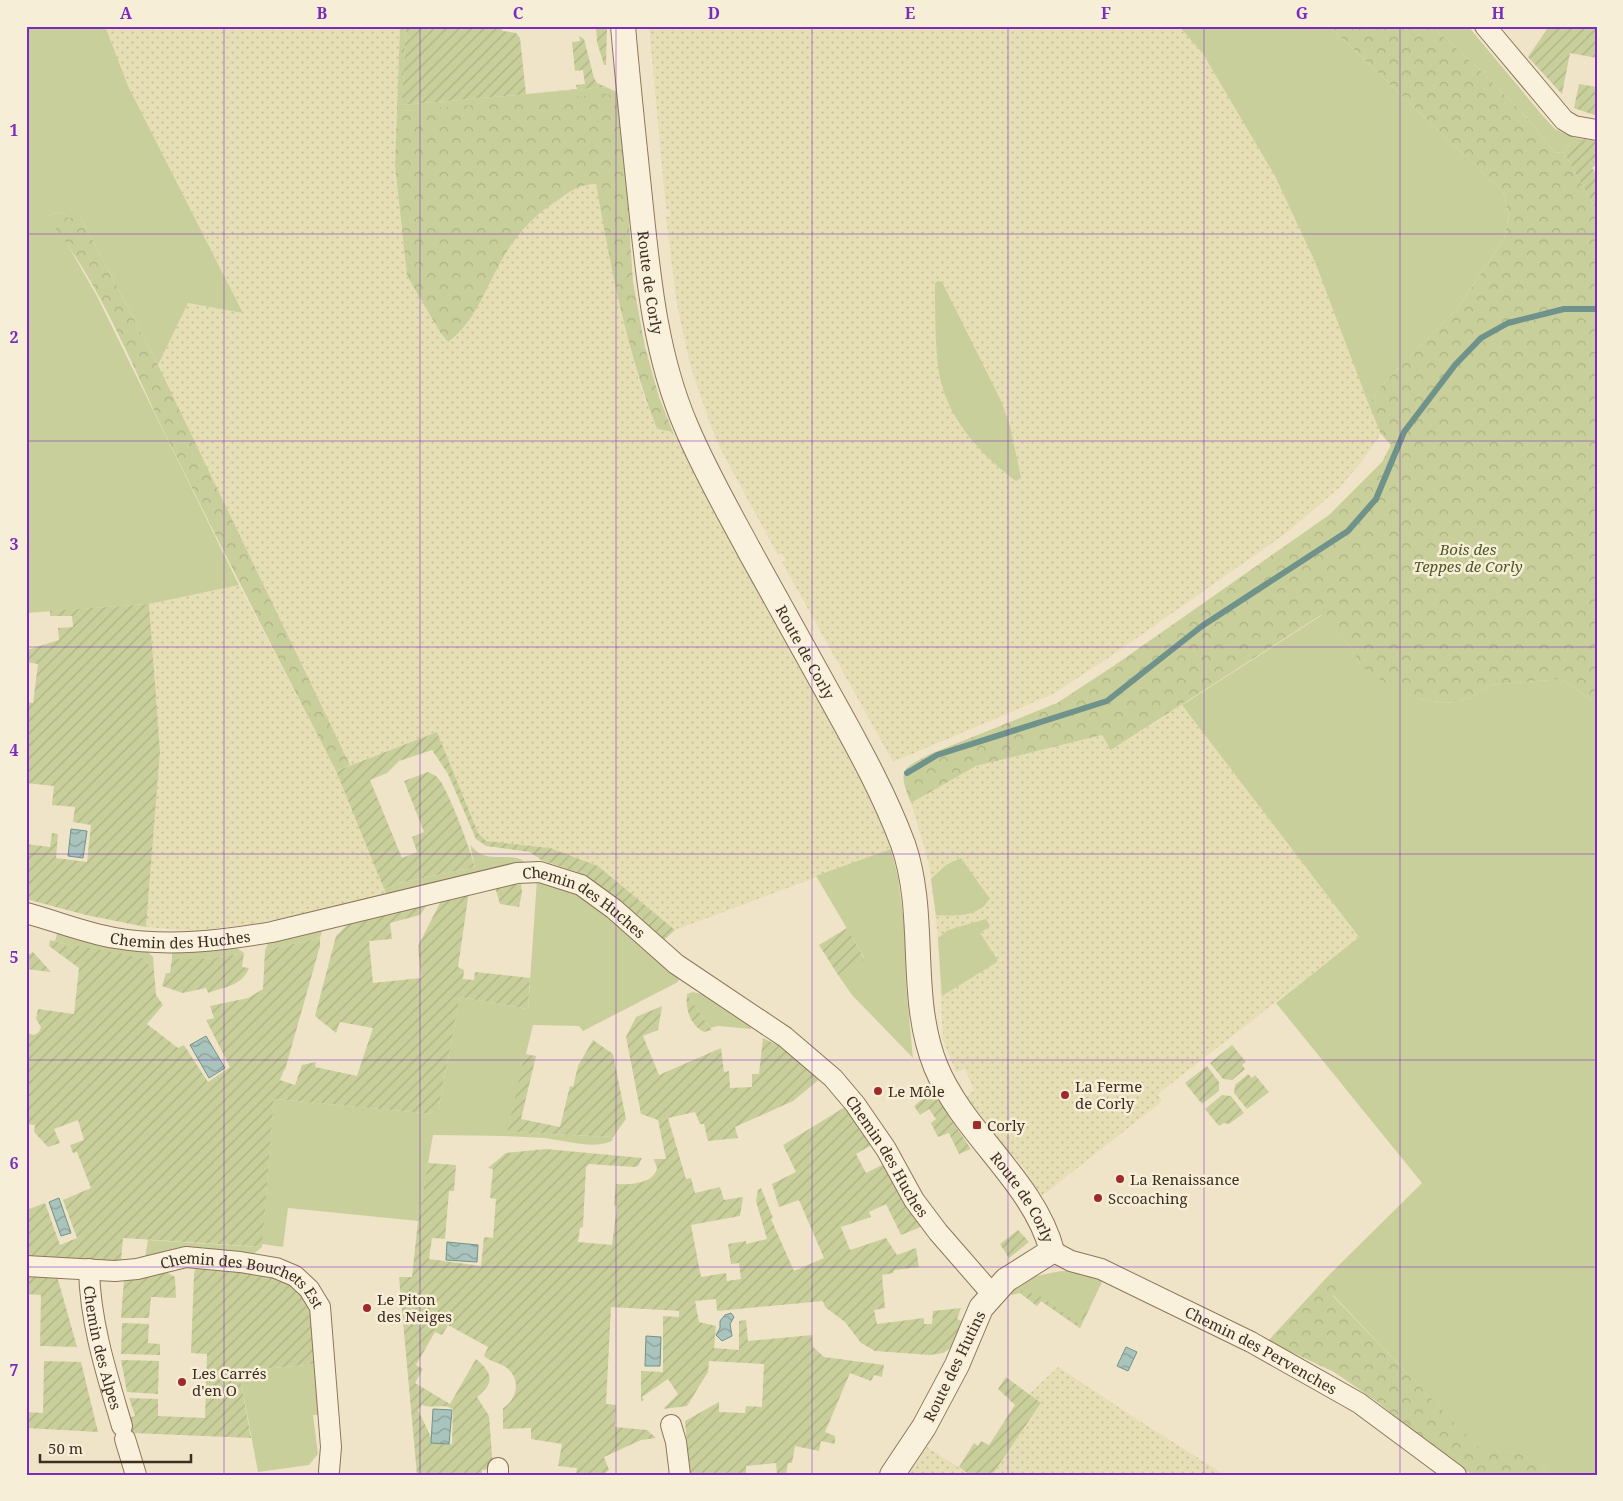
<svg xmlns="http://www.w3.org/2000/svg" width="1623" height="1501" viewBox="0 0 1623 1501" font-family="'Noto Serif',serif">
<style>
.farmland{fill:url(#farmland-dots)}
.green{fill:#c9cf9b}
.forest{fill:url(#forest-crowns)}
.garden{fill:url(#garden-furrows);fill-rule:evenodd}
.water{fill:url(#water-waves);stroke:#6f938a}
.lines{fill:none;stroke-linecap:round;stroke-linejoin:round}
.stream{stroke:#6f938a;stroke-width:6}
.minor-casing{stroke:#8d765c;stroke-width:22}
.tertiary-casing{stroke:#8d765c;stroke-width:26}
.minor{stroke:#faf1dc;stroke-width:20}
.tertiary{stroke:#faf1dc;stroke-width:24}
.grid{fill:none;stroke:#7b2cbf;stroke-width:1;stroke-opacity:0.55}
.poi-dot{fill:#9e2a2b;stroke:#f7eed8;stroke-width:2}
.labels{text-anchor:middle;dominant-baseline:central;stroke-width:5;stroke-linejoin:round;paint-order:stroke}
.street-label{font-size:15px;fill:#3d2e20;stroke:#f7eed8}
.park-label{font-size:15px;font-style:italic;fill:#4d5a26;stroke:#f7eed8}
.poi-label{font-size:15px;fill:#3d2e20;stroke:#f7eed8;text-anchor:start}
.neatline{fill:none;stroke:#7b2cbf;stroke-width:2}
.grid-label{font-size:16px;text-anchor:middle;font-weight:bold;fill:#7b2cbf}
</style>
<defs>
<pattern id="farmland-dots" width="8" height="8" patternUnits="userSpaceOnUse" patternTransform="scale(1.25)"><rect width="8" height="8" fill="#e6deb5"/><path d="M2 2h.1M6 6h.1" fill="none" stroke="#c6bf9b" stroke-width="1.8" stroke-linecap="round"/></pattern>
<pattern id="forest-crowns" width="20" height="18" patternUnits="userSpaceOnUse" patternTransform="scale(1.25)"><rect width="20" height="18" fill="#c9cf9b"/><path d="M2 6a3 3 0 1 1 6 0M12 15a3 3 0 1 1 6 0" fill="none" stroke="#aeb285"/></pattern>
<pattern id="garden-furrows" width="10" height="10" patternUnits="userSpaceOnUse" patternTransform="scale(1.25)"><rect width="10" height="10" fill="#c9cf9b"/><path d="M-1 1l2-2M0 10L10 0M9 11l2-2" fill="none" stroke="#aeb285"/></pattern>
<pattern id="water-waves" width="16" height="10" patternUnits="userSpaceOnUse" patternTransform="scale(1.25)"><rect width="16" height="10" fill="#a9c4bc"/><path d="M0 5q4-4 8 0t8 0" fill="none" stroke="#8ba098"/></pattern>
</defs>
<rect width="100%" height="100%" fill="#f0e4c8"/>
<!-- farmland -->
<path class="farmland" d="M105,26H400L395,165L407,276L440,332L448,342L521,229L540,211L581,185L596,184L625,329L641,388L657,429L673,432L858,772L886,832L891,849L675,930L598,866L550,848L486,842L478,833L437,732L350,765L158,365L188,303L243,312L128,86Z
M649,26H1179L1203,54L1275,176L1315,262L1381,434L1363,460L1339,488L1285,534L1114,654L1053,694L893,762L782,562L786,561L782,553L778,555L721,450L710,424L690,364L677,305L666,217L670,216V209H666Z
M239,585L336,771L386,894L318,912L250,924L193,931L146,927L160,751L149,604Z
M1182,705L1359,937L1158,1094L1162,1101L1042,1196L1023,1167L996,1137L969,1102L967,1097L974,1090L965,1069L956,1072L943,1040L938,938L931,879L929,864L911,803L976,766L1102,735L1112,750Z
M1058,1367L1135,1418L1225,1475H992L1041,1404L1029,1394Z
M927,1447L970,1475H913L910,1472Z"/>
<!-- green -->
<path class="green" d="M26,26H105L128,86L243,313L188,303L158,365L81,218H69L61,212L46,216L62,235L97,296L239,585L149,604L26,613Z
M1179,26H1329L1503,192L1509,215L1504,239L1457,309L1379,388L1369,405L1315,262L1275,176L1203,54Z
M1431,26H1468L1543,116L1555,129L1575,138L1564,153L1554,152L1521,111L1478,68Z
M606,87L619,93L621,97L402,111V105Z
M938,281L942,282L1001,401L1010,426L1021,478L1016,481C984,457 951,423 941,382C935,358 935,309 935,283Z
M1322,615L1348,644L1360,664L1419,699L1447,703L1470,698L1490,685L1561,679L1597,704V1475H1551C1525,1446 1514,1456 1479,1449L1333,1295L1340,1286L1329,1275L1422,1183L1276,1003L1359,937L1182,705Z
M470,845C474,849 478,853 483,855C497,860 518,852 528,865L386,894L384,889L399,883L475,867Z
M891,849L898,877L905,931L906,985L913,1058L852,995L838,975L865,959L816,876Z
M961,858L990,899C987,901 986,905 983,907C970,917 951,916 936,915L931,879L946,865Z
M537,879C591,890 637,941 679,976L678,982L583,1031L579,1026L533,1025L507,1132L613,1137L612,1141C592,1150 565,1140 544,1138C508,1135 470,1136 433,1135L418,1221L288,1208L283,1247L262,1244L274,1099L434,1114L438,1111L460,997L528,1009Z
M986,919L990,926L980,933L997,959V962L942,996L938,938L948,930Z
M318,929L322,931L320,938L265,950L270,939Z
M58,930L145,949L153,957L154,971L144,958L74,946V948L66,946V944L55,941Z
M234,946L244,953L206,959H172V950Z
M693,992L705,995L751,1026V1029L718,1026L710,1028L687,994Z
M148,1240L262,1247L252,1255L145,1257Z
M1061,1271H1077L1103,1280L1080,1328L1041,1301L1037,1306L1020,1293L1012,1295L1007,1291L1031,1277Z
M316,1364L320,1415H313L318,1454L309,1465L258,1472L239,1371Z"/>
<!-- forest -->
<path class="forest" d="M400,26H406L402,111L605,94L621,97L633,282L645,347L659,397L673,432L657,429C626,350 611,268 596,184C578,185 572,190 558,200C531,217 513,238 498,267C483,294 474,323 448,342L440,332L407,276L395,165Z
M1329,26H1431L1478,68L1521,111L1554,152L1564,153L1597,211V704L1561,679L1490,685L1470,698L1447,703L1419,699L1391,686L1368,672L1360,664L1348,644L1321,615L1111,750L1102,735L976,766L911,803C898,770 900,770 930,754L1057,703L1115,665L1329,515L1382,462L1391,445L1381,434L1369,405L1379,388L1457,309L1504,239L1509,215L1503,192Z
M61,212L69,218H81L158,365L350,765L336,771C279,660 222,549 167,438C131,363 99,281 46,216Z
M1329,1275L1341,1286L1333,1296L1479,1448C1514,1456 1525,1446 1551,1475H1472L1421,1438L1379,1403L1334,1372L1268,1341Z"/>
<!-- garden -->
<path class="garden" d="M406,26H498L503,31L516,33L520,38L526,94L577,89L576,85L585,84L583,70L575,71L572,42L580,41L579,36L584,39L594,78L597,83L606,87L402,105Z
M596,26H607L606,65H604L597,42Z
M1549,26H1597V58L1570,53L1562,94L1528,57Z
M1579,84L1597,87V116L1574,108Z
M1575,138L1597,141V164L1592,168L1597,174V211L1564,153Z
M149,604L160,751L146,927L86,915L26,899V844L50,847L52,833L58,834L56,858L87,862L91,825L73,822L75,807L52,805L54,786L26,783V702L33,703L38,664L26,662L27,650L59,640L58,628L73,627L72,616H50V611Z
M437,732L478,833L486,841L550,848L598,866L675,930L664,940L580,873L541,860L530,852L486,846L476,839L448,774L432,750L399,761L387,773L370,780L402,858L417,852L412,837L424,832L404,781L428,772C432,774 435,775 438,778C448,789 471,851 475,867L399,883L384,889L336,771Z
M521,884L522,892L519,907L500,904L495,887Z
M469,891L458,967L464,970L463,979L474,980L475,972L530,978L528,1009L460,997L438,1111L434,1114L274,1099L262,1247L123,1238L121,1261L26,1256V1203L29,1209L45,1203L60,1245L77,1238L63,1200L91,1188L77,1152L73,1153L70,1145L84,1140L78,1120L54,1129L60,1143L48,1147L34,1132L35,1125L26,1124V1033L34,1035L39,1032L41,1027L36,1019L38,1009L74,1014L79,968L49,946L50,940L66,944V946L73,948L74,945L144,958L154,971L156,995L163,1005L147,1024L178,1048L184,1045L208,1082L230,1067L206,1020L214,1018L210,1006L248,998L263,989L265,950L320,938V946L285,1070H284L280,1080L295,1085L302,1065L316,1062L315,1067L357,1076L373,1028L340,1022L336,1033L315,1016L336,936L351,921L430,901L420,915L390,923L392,939L369,941L373,983L421,978L418,946L442,899Z
M847,928L865,960L838,975L819,945Z
M33,952L51,972L26,969V956Z
M244,953L242,967L249,968C242,986 224,987 208,993L206,988L183,993L162,986L166,973H170L172,959H206Z
M687,994L710,1028L712,1030L704,1032C690,1025 685,1009 687,994Z
M662,1006L658,1030L643,1036L659,1075L721,1048L724,1072L729,1071L730,1088L752,1087V1074H759L763,1038L787,1050L821,1078L793,1101L735,1127L738,1138L708,1141L704,1124H700L695,1112L668,1118L686,1179L691,1178L695,1193L720,1187L724,1200L743,1197L740,1216L691,1225L701,1277L726,1273L727,1281L741,1279L739,1263L731,1264L728,1244L746,1241V1244L767,1239L756,1201L758,1190L761,1188L773,1218L771,1219L794,1271L824,1258L799,1200L779,1207L772,1184L796,1172L783,1145L845,1107L873,1144L856,1154L866,1173L884,1164L921,1227L901,1235L886,1204L869,1212L871,1217L841,1227L850,1250L886,1238L897,1255L916,1248L919,1267L894,1270L893,1273L882,1275L885,1308L874,1310L877,1324L924,1318V1324H932L933,1311L961,1308L957,1319L964,1322L952,1347L943,1353L930,1355L875,1351L861,1343L845,1322L825,1307L823,1301L717,1311L716,1299L695,1301L699,1322L716,1326L714,1348L739,1350V1321L746,1320L748,1341L812,1335L813,1347L824,1357L884,1365L882,1377L874,1375L871,1381L850,1373L825,1432L835,1436V1444L821,1441L819,1451L795,1446L792,1463H788L786,1475H777L776,1463L746,1466V1473L741,1475H689L685,1421L719,1402V1412L745,1413L746,1406L762,1407L764,1364L709,1361L708,1372L687,1406L663,1409L678,1394L668,1379L642,1397L644,1400L641,1402V1371L663,1372V1316L679,1317V1311L611,1307L606,1404L616,1405L615,1427L647,1430L656,1438L641,1440L604,1457L609,1470L603,1475H576L577,1468L558,1466L562,1444L531,1439V1428L503,1429V1408C518,1399 522,1377 504,1366C497,1362 491,1362 484,1356L488,1347L448,1325L442,1335L435,1332L416,1365L423,1369L415,1383L450,1404L476,1359C493,1373 495,1383 477,1397L489,1416L493,1469L482,1470V1475H417L399,1277H412L418,1221L428,1163L456,1165L454,1191H449L445,1239L432,1238L429,1259L481,1266L484,1237L493,1238L496,1199L490,1198L493,1169L488,1168L506,1153L546,1149L642,1158L638,1166L634,1167L589,1164L586,1167L583,1227L580,1228L578,1242L612,1245L617,1206L614,1205L616,1184C627,1185 649,1184 655,1173C660,1166 654,1165 654,1159H666L658,1120L641,1114L626,1037L636,1017ZM422,1405C433,1409 444,1403 453,1409L452,1444L431,1443V1437L418,1410Z
M593,1040L613,1054L626,1119L613,1137L507,1132L525,1054L536,1056L521,1119L560,1127L570,1086L573,1087L578,1066Z
M1232,1045L1246,1062L1242,1065L1245,1069L1232,1080L1223,1079L1210,1063Z
M1207,1066L1219,1082V1091L1202,1104L1185,1083Z
M1248,1074L1252,1078L1255,1075L1269,1092L1247,1109L1234,1093L1235,1085Z
M932,1091L971,1149L959,1154L949,1133L938,1137L931,1123L936,1119L929,1109L920,1115L914,1106Z
M1222,1095L1231,1096L1244,1113L1229,1124L1224,1123L1219,1126L1205,1109Z
M1018,1230L1029,1242L1009,1258L1000,1244Z
M199,1267L222,1269L282,1278L300,1290L311,1312L316,1364L239,1371L251,1438L133,1433L128,1418L135,1416L129,1398L158,1399V1416L205,1418L207,1354L191,1353L194,1274L195,1270Z
M166,1272L175,1277L176,1298L151,1297L149,1318H121L124,1280Z
M26,1274L57,1276L77,1347L40,1346L41,1295L26,1294Z
M1022,1290L1042,1297L1079,1324L1088,1306L1090,1307L1080,1328L1041,1301L1037,1306L1020,1293Z
M122,1323L149,1324L148,1343L160,1344V1355L121,1354Z
M121,1360L159,1361L158,1394L127,1392Z
M44,1361L81,1362L98,1432L26,1428V1412L43,1413Z
M1006,1377L1041,1403L992,1475H970L959,1467L974,1443L978,1446L981,1441L989,1445L1015,1405L998,1389Z"/>
<!-- water -->
<path class="water" d="M71,829L87,831L83,858L68,856Z
M206,1036L225,1068L209,1078L190,1045Z
M59,1198L71,1233L61,1236L49,1202Z
M447,1242L478,1245L477,1262L446,1260Z
M731,1313L734,1317L730,1324L732,1336L722,1341L716,1335L720,1328V1321L725,1315Z
M646,1336L661,1337L660,1366H645Z
M1126,1347L1137,1352L1128,1371L1117,1366Z
M433,1409L452,1410L449,1444L431,1443Z"/>
<g class="lines">
<!-- stream -->
<path class="stream" d="M907,773L937,755L1107,701L1202,626L1348,531L1376,499L1404,432L1455,365L1481,338L1508,323L1564,309H1597"/>
<!-- minor casing -->
<g class="minor-casing">
<g id="minor">
<path d="M1485,26L1564,120L1574,126L1597,130"/>
<path id="s1" d="M26,913C56,921 85,933 115,938C168,947 220,941 272,932L517,873L540,872L581,885L614,909L676,964L785,1037L833,1078L855,1104L886,1149L914,1200L938,1232L992,1294"/>
<path id="s2" d="M1052,1251L1071,1261L1101,1269L1251,1342L1359,1403L1456,1475"/>
<path id="s3" d="M26,1266L115,1271L137,1269L186,1257L240,1262L276,1268L295,1276L309,1289L320,1307L331,1447L329,1471"/>
<path id="s4" d="M89,1269C90,1323 107,1375 122,1426"/>
<path d="M671,1425L676,1442L680,1475"/>
<path d="M125,1439L136,1475"/>
<path d="M498,1468V1475"/>
</g>
</g>
<!-- tertiary casing -->
<g class="tertiary-casing">
<g id="tertiary">
<path id="s5" d="M623,26C628,84 634,141 640,198C648,275 655,354 686,426C704,469 727,509 749,550C778,602 807,655 836,707C861,752 885,796 903,844C928,916 907,996 936,1067C963,1133 1034,1182 1052,1251L1006,1280L981,1308L957,1365L924,1427L892,1475"/>
</g>
</g>
<!-- minor -->
<use href="#minor" class="minor"/>
<!-- tertiary -->
<use href="#tertiary" class="tertiary"/>
</g>
<!-- grid -->
<path class="grid" d="M224,26V1475M420,26V1475M616,26V1475M812,26V1475M1008,26V1475M1204,26V1475M1400,26V1475M26,234H1597M26,441H1597M26,647H1597M26,854H1597M26,1060H1597M26,1267H1597"/>
<!-- markers -->
<g class="poi-dot">
<circle cx="878" cy="1091" r="5"/>
<circle cx="1065" cy="1095" r="5"/>
<rect x="972" y="1120" width="10" height="10" rx="2.5"/>
<circle cx="1120" cy="1179" r="5"/>
<circle cx="1098" cy="1198" r="5"/>
<circle cx="367" cy="1308" r="5"/>
<circle cx="182" cy="1382" r="5"/>
</g>
<g class="labels">
<!-- street labels -->
<g class="street-label">
<text stroke="none"><textPath href="#s5" startOffset="258">Route de Corly</textPath></text>
<text stroke="none"><textPath href="#s5" startOffset="662">Route de Corly</textPath></text>
<text stroke="none"><textPath href="#s1" startOffset="578">Chemin des Huches</textPath></text>
<text stroke="none"><textPath href="#s1" startOffset="158">Chemin des Huches</textPath></text>
<text stroke="none"><textPath href="#s1" startOffset="982">Chemin des Huches</textPath></text>
<text stroke="none"><textPath href="#s5" startOffset="1261">Route de Corly</textPath></text>
<text stroke="none"><textPath href="#s3" startOffset="224">Chemin des Bouchets Est</textPath></text>
<text stroke="none"><textPath href="#s4" startOffset="80">Chemin des Alpes</textPath></text>
<text stroke="none"><textPath href="#s2" startOffset="232">Chemin des Pervenches</textPath></text>
<text transform="translate(954 1366) rotate(-64)">Route des Hutins</text>
</g>
<!-- park labels -->
<g class="park-label">
<text x="1468" y="549">Bois des<tspan x="1468" dy="17">Teppes de Corly</tspan></text>
</g>
<!-- poi labels -->
<g class="poi-label">
<text x="1075" y="1086">La Ferme<tspan x="1075" dy="17">de Corly</tspan></text>
<text x="888" y="1091">Le Môle</text>
<text x="987" y="1125">Corly</text>
<text x="1130" y="1179">La Renaissance</text>
<text x="1108" y="1198">Sccoaching</text>
<text x="377" y="1299">Le Piton<tspan x="377" dy="17">des Neiges</tspan></text>
<text x="192" y="1373">Les Carrés<tspan x="192" dy="17">d'en O</tspan></text>
</g>
</g>
<!-- border -->
<rect width="1623" height="1501" fill="none" stroke="#f7eed8" stroke-width="55"/>
<!-- scale -->
<path d="M40 1454v8h151v-8" fill="none" stroke="#3d2e20" stroke-width="2.5"/>
<text x="48" y="1454" font-size="15" fill="#3d2e20" stroke="#f7eed8" stroke-width="4" paint-order="stroke">50 m</text>
<rect x="28" y="28" width="1568" height="1446" class="neatline"/>
<g class="grid-label">
<text x="126" y="19">A</text>
<text x="322" y="19">B</text>
<text x="518" y="19">C</text>
<text x="714" y="19">D</text>
<text x="910" y="19">E</text>
<text x="1106" y="19">F</text>
<text x="1302" y="19">G</text>
<text x="1498" y="19">H</text>
<text x="14" y="136">1</text>
<text x="14" y="343">2</text>
<text x="14" y="550">3</text>
<text x="14" y="756">4</text>
<text x="14" y="963">5</text>
<text x="14" y="1169">6</text>
<text x="14" y="1376">7</text>
</g>
</svg>
